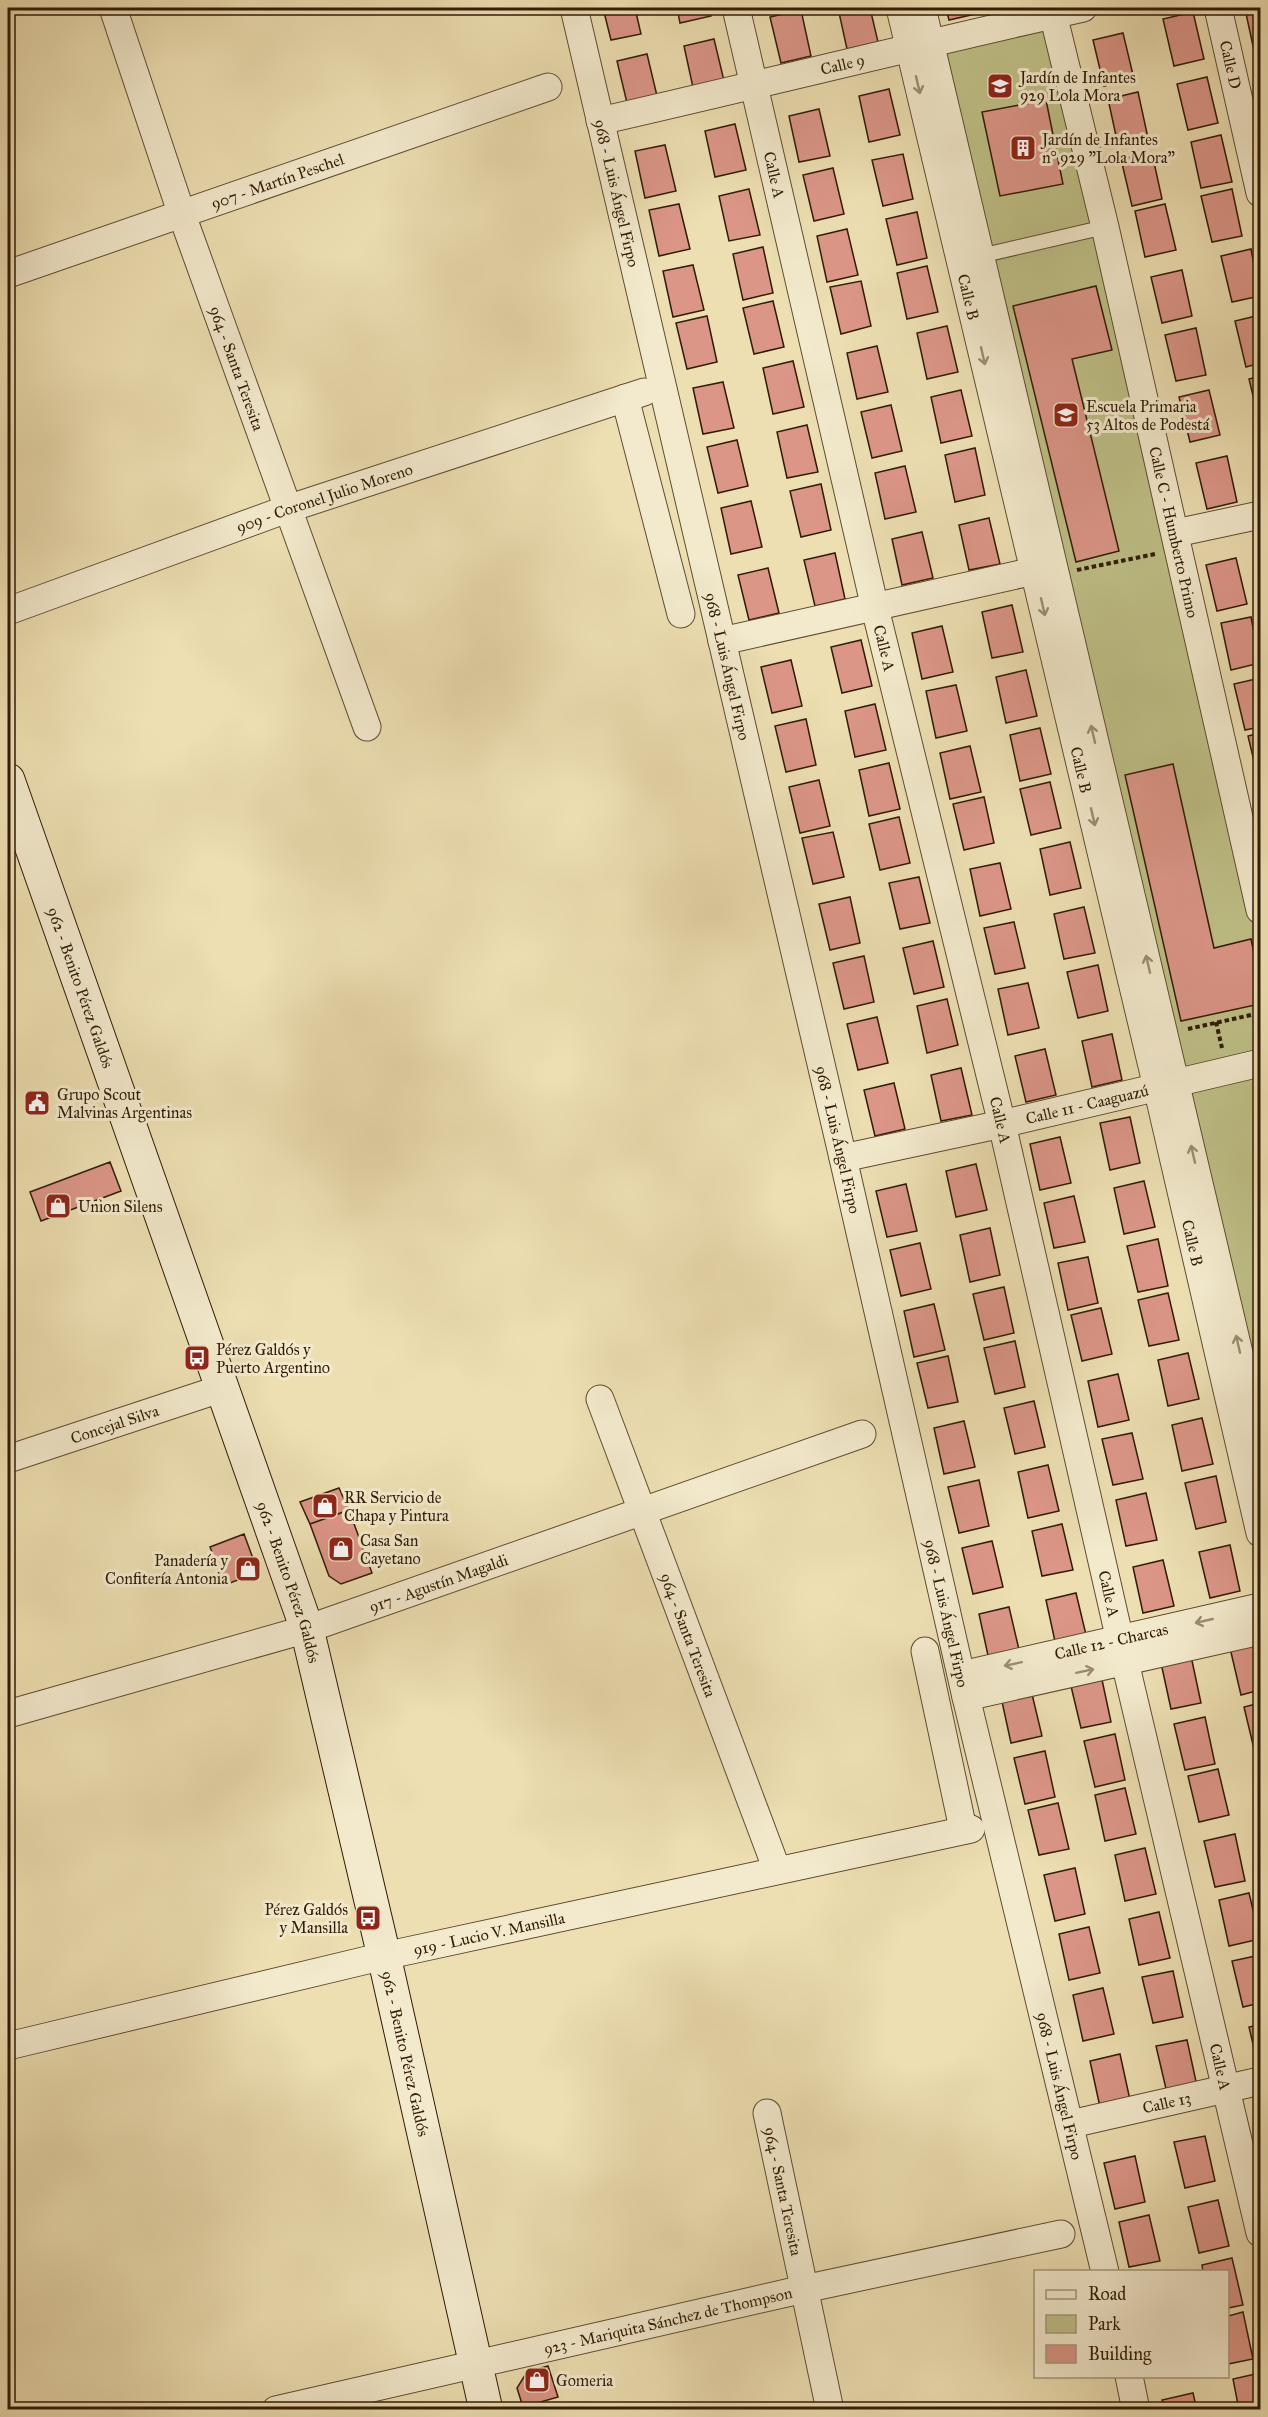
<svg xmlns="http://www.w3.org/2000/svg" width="1268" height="2417" viewBox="0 0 1268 2417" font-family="'IM FELL Great Primer',serif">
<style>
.green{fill:#bfc087;stroke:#786e46;stroke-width:1.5}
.building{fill:#dc9688;stroke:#301b06;stroke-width:1.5}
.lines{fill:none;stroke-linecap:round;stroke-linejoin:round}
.lane-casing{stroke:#5f4c31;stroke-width:16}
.street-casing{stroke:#5f4c31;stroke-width:29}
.secondary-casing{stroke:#301b06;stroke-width:35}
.path{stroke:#301b06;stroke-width:4;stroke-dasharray:4.5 3;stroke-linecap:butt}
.lane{stroke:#f3eacd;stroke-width:14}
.street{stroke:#f3eacd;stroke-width:27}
.secondary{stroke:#f3eacd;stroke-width:33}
.oneway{stroke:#9b8d73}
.labels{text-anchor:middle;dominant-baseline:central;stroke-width:6;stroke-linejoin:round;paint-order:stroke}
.street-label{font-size:16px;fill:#301b06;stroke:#f3eacd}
.poi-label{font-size:16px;fill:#301b06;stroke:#f3eacd;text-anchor:start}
</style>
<rect width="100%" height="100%" fill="#eddfb2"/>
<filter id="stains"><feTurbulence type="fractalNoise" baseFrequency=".00333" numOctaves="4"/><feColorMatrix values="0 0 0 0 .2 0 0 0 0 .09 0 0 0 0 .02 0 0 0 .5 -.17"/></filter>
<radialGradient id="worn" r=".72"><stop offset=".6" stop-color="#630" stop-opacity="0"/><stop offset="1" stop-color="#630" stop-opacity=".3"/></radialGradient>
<!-- green -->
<path class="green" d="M1053,14L1260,910V1442L929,42Z"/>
<!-- building -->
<path class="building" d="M603,8H635L641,34L611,40Z
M677,8H709L711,16L680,23Z
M838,8H870L878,42L847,49Z
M946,8H978L980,13L949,20Z
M1260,8V54L1255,55L1245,9Z
M801,10L811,56L781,63L770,17Z
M1193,12L1204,59L1174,66L1163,19Z
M1123,33L1134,79L1104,86L1093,40Z
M714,39L725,85L694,92L684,46Z
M647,54L658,100L628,107L617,61Z
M1207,77L1218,123L1188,130L1177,84Z
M889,89L900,135L869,142L859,96Z
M1138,92L1148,138L1118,145L1108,99Z
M1046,100L1063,184L1000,196L982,112Z
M819,109L830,156L799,162L789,116Z
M735,124L746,170L715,177L705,131Z
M1221,135L1232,182L1201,188L1191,142Z
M665,145L676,191L645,198L635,151Z
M1152,153L1162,199L1132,206L1121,159Z
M903,154L913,199L883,206L872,160Z
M833,168L844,214L814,221L803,175Z
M749,189L760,235L729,241L719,196Z
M1232,189L1242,236L1212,242L1201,196Z
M679,204L690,249L659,256L649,210Z
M1165,204L1176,250L1145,257L1135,211Z
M917,212L927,258L897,265L886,219Z
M847,229L858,275L827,282L817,236Z
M763,247L773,293L743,300L733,254Z
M1251,249L1260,296L1232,302L1221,256Z
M693,265L704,310L673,317L663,271Z
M927,266L938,312L907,319L897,273Z
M1182,270L1192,316L1162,323L1151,277Z
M861,281L871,326L841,334L830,287Z
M1096,286L1112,350L1072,359L1119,551L1076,562L1013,306Z
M773,301L784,347L754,354L743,308Z
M1260,315V363L1246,367L1235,321Z
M707,316L717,362L687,369L676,323Z
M947,326L958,372L927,379L917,333Z
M1196,328L1206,375L1176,381L1165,335Z
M877,346L888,392L857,399L847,353Z
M793,361L804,407L773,414L763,368Z
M1260,376V425L1249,379Z
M723,382L734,428L703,434L693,388Z
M961,390L972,436L941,443L931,397Z
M1209,390L1220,435L1190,442L1179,397Z
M891,405L902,451L872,458L861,412Z
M807,425L818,472L787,478L777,432Z
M737,440L748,486L718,493L707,447Z
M975,448L985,495L955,502L945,455Z
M1227,456L1237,502L1207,509L1196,463Z
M905,466L916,512L885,519L875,473Z
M821,484L831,530L801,537L790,491Z
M751,501L762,547L731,554L721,508Z
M989,518L1000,564L969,570L959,525Z
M922,532L933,578L902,585L892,539Z
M835,553L845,599L815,606L804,560Z
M1236,558L1247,604L1217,611L1206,565Z
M768,568L779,613L749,620L738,575Z
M1012,605L1023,652L992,658L982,612Z
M1251,617L1260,663L1231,670L1221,623Z
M942,626L953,672L922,679L912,633Z
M861,640L872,686L842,693L831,647Z
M791,660L802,706L772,713L761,667Z
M1026,670L1037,716L1006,723L996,677Z
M1260,678V727L1245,730L1234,684Z
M956,685L967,731L936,738L926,691Z
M875,704L886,750L855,757L845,711Z
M806,719L816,765L786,772L775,726Z
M1040,728L1051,774L1020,781L1010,735Z
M1260,733V781L1259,782L1248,736Z
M970,746L981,792L950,799L940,753Z
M889,763L900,809L869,816L859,770Z
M1173,764L1214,948L1251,939L1260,982V1004L1181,1021L1125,775Z
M819,780L830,826L800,833L789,787Z
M1050,782L1061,828L1031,835L1020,789Z
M984,797L994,843L964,850L953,804Z
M899,817L910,863L880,870L869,824Z
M833,832L844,877L813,884L802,838Z
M1070,842L1081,888L1050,895L1040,849Z
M1000,863L1011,909L980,916L970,869Z
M919,877L930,923L900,929L889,883Z
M850,897L860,943L830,950L819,904Z
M1084,907L1095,953L1064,959L1054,914Z
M1014,922L1025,968L995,974L984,928Z
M933,941L944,987L914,994L903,948Z
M864,956L874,1002L844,1009L833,963Z
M1098,965L1108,1011L1078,1018L1067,972Z
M1028,983L1039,1028L1008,1035L998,989Z
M947,999L958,1045L927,1053L917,1006Z
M877,1017L888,1063L858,1070L847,1024Z
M1112,1034L1122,1080L1092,1087L1082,1041Z
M1045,1049L1056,1095L1026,1102L1015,1056Z
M961,1068L972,1115L941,1121L931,1075Z
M894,1083L905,1129L875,1136L864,1090Z
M1130,1117L1140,1163L1110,1170L1100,1123Z
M1060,1137L1071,1183L1040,1190L1030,1144Z
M110,1162L121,1191L41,1221L30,1192Z
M976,1164L987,1210L956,1217L946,1171Z
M1144,1181L1155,1227L1124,1234L1114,1188Z
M906,1184L917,1231L887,1237L876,1191Z
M1074,1196L1085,1242L1054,1248L1044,1203Z
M990,1228L1000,1275L970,1282L960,1235Z
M1158,1239L1168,1286L1138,1292L1127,1246Z
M920,1243L931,1289L901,1296L890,1250Z
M1088,1257L1098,1303L1068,1310L1058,1263Z
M1004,1287L1014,1333L984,1340L973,1294Z
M1168,1293L1179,1340L1149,1346L1138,1300Z
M934,1304L945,1350L914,1357L904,1311Z
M1101,1308L1112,1354L1082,1361L1071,1315Z
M1015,1341L1025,1387L995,1394L984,1348Z
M1188,1353L1199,1399L1168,1406L1158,1360Z
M948,1356L958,1402L928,1408L917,1363Z
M1118,1374L1129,1420L1098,1427L1088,1381Z
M1034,1401L1045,1447L1015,1454L1004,1408Z
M1202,1418L1213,1464L1182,1471L1172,1425Z
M964,1421L975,1467L944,1474L934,1428Z
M1132,1433L1143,1479L1113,1485L1102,1439Z
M1048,1465L1059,1511L1028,1518L1018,1472Z
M1216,1476L1226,1522L1196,1529L1185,1483Z
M979,1480L989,1526L959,1533L948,1487Z
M339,1488L349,1510L310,1524L300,1502Z
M1146,1493L1157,1540L1126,1546L1116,1500Z
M349,1510L372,1573L341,1584L329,1576L310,1524Z
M1062,1524L1073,1570L1042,1576L1032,1531Z
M244,1534L258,1572L225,1585L210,1547Z
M992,1541L1003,1587L973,1594L962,1548Z
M1230,1545L1240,1591L1210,1598L1199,1552Z
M1163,1560L1174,1606L1143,1613L1133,1567Z
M1076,1593L1087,1639L1056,1646L1046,1600Z
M1009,1607L1020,1654L989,1660L979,1614Z
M1260,1642V1690L1241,1695L1230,1648Z
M1191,1656L1201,1703L1171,1709L1161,1663Z
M1101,1675L1111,1722L1081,1728L1070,1682Z
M1031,1690L1042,1736L1011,1743L1001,1697Z
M1260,1703V1752L1255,1753L1244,1707Z
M1205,1717L1215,1764L1185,1770L1174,1724Z
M1115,1734L1125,1780L1095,1787L1084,1741Z
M1045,1751L1055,1797L1025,1804L1014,1758Z
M1260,1760V1787L1254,1761Z
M1218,1769L1229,1815L1199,1822L1188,1776Z
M1125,1788L1136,1834L1105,1841L1095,1795Z
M1058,1803L1069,1849L1039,1855L1028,1810Z
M1235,1834L1245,1881L1215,1887L1204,1841Z
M1145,1848L1156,1894L1125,1901L1115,1855Z
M1075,1868L1085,1914L1055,1921L1044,1875Z
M1249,1893L1260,1939L1229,1946L1219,1900Z
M1159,1912L1170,1958L1139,1965L1129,1919Z
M1089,1927L1100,1973L1069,1980L1059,1934Z
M1260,1955V2003L1243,2007L1232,1961Z
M1173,1971L1183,2017L1153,2023L1142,1977Z
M1103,1988L1114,2034L1083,2041L1073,1995Z
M1260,2025V2074L1249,2027Z
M1187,2040L1197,2086L1167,2093L1156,2046Z
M1120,2054L1130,2100L1100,2107L1090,2061Z
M1205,2136L1215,2181L1185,2188L1174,2142Z
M1135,2156L1145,2202L1115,2209L1104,2163Z
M1218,2200L1229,2246L1199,2253L1188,2207Z
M1149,2215L1160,2261L1129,2267L1119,2222Z
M1232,2258L1243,2305L1228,2308V2272H1203L1202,2265Z
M1243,2312L1253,2359L1228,2364V2316Z
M548,2366L558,2397L523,2407L517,2388L527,2372Z
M1260,2373V2410H1239L1233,2379Z
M1193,2393L1197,2410H1165L1162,2400Z"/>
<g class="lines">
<!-- lane casing -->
<g class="lane-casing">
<path id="lane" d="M980,256L1105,227"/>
</g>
<!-- street casing -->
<g class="street-casing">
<g id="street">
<path id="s1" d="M113,8L182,215L367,727"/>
<path id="s2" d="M574,8L843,1158L966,1697L1105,2272"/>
<path id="s3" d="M736,8L875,608L1002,1124L1125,1662L1260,2233"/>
<path id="s4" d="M900,8L1157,1087L1260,1533"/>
<path d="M922,8L1260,1442"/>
<path id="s5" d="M1218,8L1260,193"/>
<path id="s6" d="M1053,14L1105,227L1260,910"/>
<path id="s7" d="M600,121C762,84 922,44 1083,8"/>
<path id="s8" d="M8,274L548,87"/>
<path d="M625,398L681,614"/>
<path d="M1176,533L1260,515"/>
<path id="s9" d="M8,611L287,509L644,392"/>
<path d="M722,641L1034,571"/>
<path id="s10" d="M843,1158L1002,1124L1260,1063"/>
<path id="s11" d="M600,1399L777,1870"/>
<path id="s12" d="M8,1459L223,1388"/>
<path d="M925,1651L963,1829"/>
<path id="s13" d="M962,1675L1260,1607"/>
<path d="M966,1697L1260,1631"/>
<path id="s14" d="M8,1714L307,1629L862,1434"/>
<path id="s15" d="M8,2046L384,1956L971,1829"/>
<path id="s16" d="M767,2113L830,2410"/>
<path id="s17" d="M1071,2124L1260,2081"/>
<path d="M1129,2376L1136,2410"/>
<path id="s18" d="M276,2410L804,2289L1061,2234"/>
</g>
</g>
<!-- secondary casing -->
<g class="secondary-casing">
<g id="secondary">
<path id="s19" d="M8,780L307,1629L384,1956L486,2410"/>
</g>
</g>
<!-- path -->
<path class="path" d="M1077,570L1155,554
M1216,1022L1222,1048
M1188,1029L1260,1013"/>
<!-- lane -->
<use href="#lane" class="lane"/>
<!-- street -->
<use href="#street" class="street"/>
<!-- secondary -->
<use href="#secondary" class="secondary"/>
</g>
<!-- one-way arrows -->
<defs><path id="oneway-shaft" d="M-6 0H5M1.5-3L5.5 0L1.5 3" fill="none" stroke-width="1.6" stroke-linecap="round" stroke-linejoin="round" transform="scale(1.5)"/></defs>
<g class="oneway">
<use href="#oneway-shaft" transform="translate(918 85) rotate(77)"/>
<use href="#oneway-shaft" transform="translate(983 356) rotate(77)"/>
<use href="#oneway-shaft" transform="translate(1043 607) rotate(77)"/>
<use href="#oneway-shaft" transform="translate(1093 734) rotate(-103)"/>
<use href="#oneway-shaft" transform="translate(1093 817) rotate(77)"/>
<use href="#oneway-shaft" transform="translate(1148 964) rotate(-103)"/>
<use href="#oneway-shaft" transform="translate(1193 1154) rotate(-103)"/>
<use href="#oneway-shaft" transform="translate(1238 1344) rotate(-103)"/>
<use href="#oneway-shaft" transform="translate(1204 1621) rotate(167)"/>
<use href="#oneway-shaft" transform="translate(1013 1664) rotate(168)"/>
<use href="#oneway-shaft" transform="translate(1085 1671) rotate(-12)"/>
</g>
<!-- icons -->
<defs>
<g id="school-square" transform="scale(1.35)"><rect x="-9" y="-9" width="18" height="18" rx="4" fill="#8f2418" stroke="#f3eacd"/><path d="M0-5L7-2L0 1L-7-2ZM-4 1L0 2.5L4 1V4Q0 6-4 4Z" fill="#fff"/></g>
<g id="building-square" transform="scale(1.35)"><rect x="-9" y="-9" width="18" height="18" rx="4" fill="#8f2418" stroke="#f3eacd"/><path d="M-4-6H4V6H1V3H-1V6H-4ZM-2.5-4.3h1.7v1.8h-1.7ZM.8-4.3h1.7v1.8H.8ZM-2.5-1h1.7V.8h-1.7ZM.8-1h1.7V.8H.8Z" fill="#fff"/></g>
<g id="civic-square" transform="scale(1.35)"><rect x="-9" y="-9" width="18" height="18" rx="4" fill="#8f2418" stroke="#f3eacd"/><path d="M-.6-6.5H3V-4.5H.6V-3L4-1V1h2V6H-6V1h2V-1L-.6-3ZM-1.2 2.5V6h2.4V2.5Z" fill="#fff"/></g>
<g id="shop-square" transform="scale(1.35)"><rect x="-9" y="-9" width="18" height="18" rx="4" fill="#8f2418" stroke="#f3eacd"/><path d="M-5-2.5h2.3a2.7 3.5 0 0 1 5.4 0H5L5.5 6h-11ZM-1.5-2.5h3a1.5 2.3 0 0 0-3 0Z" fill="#fff"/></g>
<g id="bus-square" transform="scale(1.35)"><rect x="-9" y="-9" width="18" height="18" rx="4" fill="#8f2418" stroke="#f3eacd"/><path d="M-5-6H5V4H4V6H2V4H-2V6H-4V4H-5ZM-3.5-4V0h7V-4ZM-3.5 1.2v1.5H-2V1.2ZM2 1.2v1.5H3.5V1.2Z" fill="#fff"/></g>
</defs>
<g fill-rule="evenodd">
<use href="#school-square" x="1000" y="86"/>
<use href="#building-square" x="1023" y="148"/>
<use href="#school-square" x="1066" y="415"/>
<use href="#civic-square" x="37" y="1103"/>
<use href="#shop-square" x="58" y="1206"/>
<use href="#bus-square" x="197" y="1358"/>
<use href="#shop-square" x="325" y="1506"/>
<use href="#shop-square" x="341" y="1549"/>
<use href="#shop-square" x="248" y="1569"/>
<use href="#bus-square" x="368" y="1918"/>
<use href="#shop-square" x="537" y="2380"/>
</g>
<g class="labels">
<!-- street labels -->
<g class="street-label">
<text stroke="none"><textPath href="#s7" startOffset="249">Calle 9</textPath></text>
<text stroke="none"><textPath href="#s5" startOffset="58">Calle D</textPath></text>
<text stroke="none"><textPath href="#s3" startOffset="171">Calle A</textPath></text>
<text stroke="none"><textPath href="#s8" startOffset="285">907 - Martín Peschel</textPath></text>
<text stroke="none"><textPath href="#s2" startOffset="190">968 - Luis Ángel Firpo</textPath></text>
<text stroke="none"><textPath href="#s4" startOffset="297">Calle B</textPath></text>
<text stroke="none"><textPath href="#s1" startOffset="381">964 - Santa Teresita</textPath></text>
<text stroke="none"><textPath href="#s9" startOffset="336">909 - Coronel Julio Moreno</textPath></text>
<text stroke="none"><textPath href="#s6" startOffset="532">Calle C - Humberto Primo</textPath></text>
<text stroke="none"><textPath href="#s3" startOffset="657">Calle A</textPath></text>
<text stroke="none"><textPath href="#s2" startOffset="676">968 - Luis Ángel Firpo</textPath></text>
<text stroke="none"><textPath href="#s4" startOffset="783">Calle B</textPath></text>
<text stroke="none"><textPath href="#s19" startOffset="220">962 - Benito Pérez Galdós</textPath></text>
<text stroke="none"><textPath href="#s10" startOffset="250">Calle 11 - Caaguazú</textPath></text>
<text stroke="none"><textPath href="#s3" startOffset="1143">Calle A</textPath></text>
<text stroke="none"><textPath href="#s2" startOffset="1162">968 - Luis Ángel Firpo</textPath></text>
<text stroke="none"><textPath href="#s4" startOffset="1269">Calle B</textPath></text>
<text stroke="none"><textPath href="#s12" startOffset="112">Concejal Silva</textPath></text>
<text stroke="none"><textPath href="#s19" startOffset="850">962 - Benito Pérez Galdós</textPath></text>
<text stroke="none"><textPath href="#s14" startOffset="450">917 - Agustín Magaldi</textPath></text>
<text stroke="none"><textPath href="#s3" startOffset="1629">Calle A</textPath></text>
<text stroke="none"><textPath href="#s2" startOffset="1648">968 - Luis Ángel Firpo</textPath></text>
<text stroke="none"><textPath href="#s11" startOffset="252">964 - Santa Teresita</textPath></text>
<text stroke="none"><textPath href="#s13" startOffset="153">Calle 12 - Charcas</textPath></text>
<text stroke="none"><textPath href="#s15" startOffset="494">919 - Lucio V. Mansilla</textPath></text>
<text stroke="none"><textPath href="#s19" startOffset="1336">962 - Benito Pérez Galdós</textPath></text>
<text stroke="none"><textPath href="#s3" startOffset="2115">Calle A</textPath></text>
<text stroke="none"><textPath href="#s2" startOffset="2134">968 - Luis Ángel Firpo</textPath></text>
<text stroke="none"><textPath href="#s17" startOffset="98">Calle 13</textPath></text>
<text stroke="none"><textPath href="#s16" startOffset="80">964 - Santa Teresita</textPath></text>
<text stroke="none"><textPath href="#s18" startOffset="402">923 - Mariquita Sánchez de Thompson</textPath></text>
</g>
<!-- poi labels -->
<g class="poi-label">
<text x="1020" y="77">Jardín de Infantes<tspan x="1020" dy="18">929 Lola Mora</tspan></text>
<text x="1042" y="139">Jardín de Infantes<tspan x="1042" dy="18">n° 929 "Lola Mora"</tspan></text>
<text x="1086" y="406">Escuela Primaria<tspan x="1086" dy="18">53 Altos de Podestá</tspan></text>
<text x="57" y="1094">Grupo Scout<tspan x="57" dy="18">Malvinas Argentinas</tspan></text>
<text x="78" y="1206">Union Silens</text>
<text x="216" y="1349">Pérez Galdós y<tspan x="216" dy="18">Puerto Argentino</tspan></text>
<text x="344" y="1497">RR Servicio de<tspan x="344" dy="18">Chapa y Pintura</tspan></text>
<text x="360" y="1540">Casa San<tspan x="360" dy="18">Cayetano</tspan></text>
<text x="228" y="1560" text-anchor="end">Panadería y<tspan x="228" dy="18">Confitería Antonia</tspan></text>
<text x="348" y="1909" text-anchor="end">Pérez Galdós<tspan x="348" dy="18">y Mansilla</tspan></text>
<text x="556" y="2380">Gomeria</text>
</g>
</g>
<!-- margin -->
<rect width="1268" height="2417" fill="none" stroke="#eddfb2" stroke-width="30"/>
<rect x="9" y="9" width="1250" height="2399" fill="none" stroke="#301b06" stroke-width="3"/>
<rect x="15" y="15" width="1238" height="2387" fill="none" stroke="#301b06" stroke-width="1.5"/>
<!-- legend -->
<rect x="1034" y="2270" width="195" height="108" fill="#f3eacd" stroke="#a5977d" stroke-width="1.5"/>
<rect x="1046" y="2290" width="30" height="9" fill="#f3eacd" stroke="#a5977d" stroke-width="1.5"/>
<text x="1088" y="2300" font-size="18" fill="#301b06">Road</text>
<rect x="1046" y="2315" width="30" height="18" fill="#bfc087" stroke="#a5977d" stroke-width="1.5"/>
<text x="1088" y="2330" font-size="18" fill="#301b06">Park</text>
<rect x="1046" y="2345" width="30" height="18" fill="#dc9688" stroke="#a5977d" stroke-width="1.5"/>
<text x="1088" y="2360" font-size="18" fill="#301b06">Building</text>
<rect width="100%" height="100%" filter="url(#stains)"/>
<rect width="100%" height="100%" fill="url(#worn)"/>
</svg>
